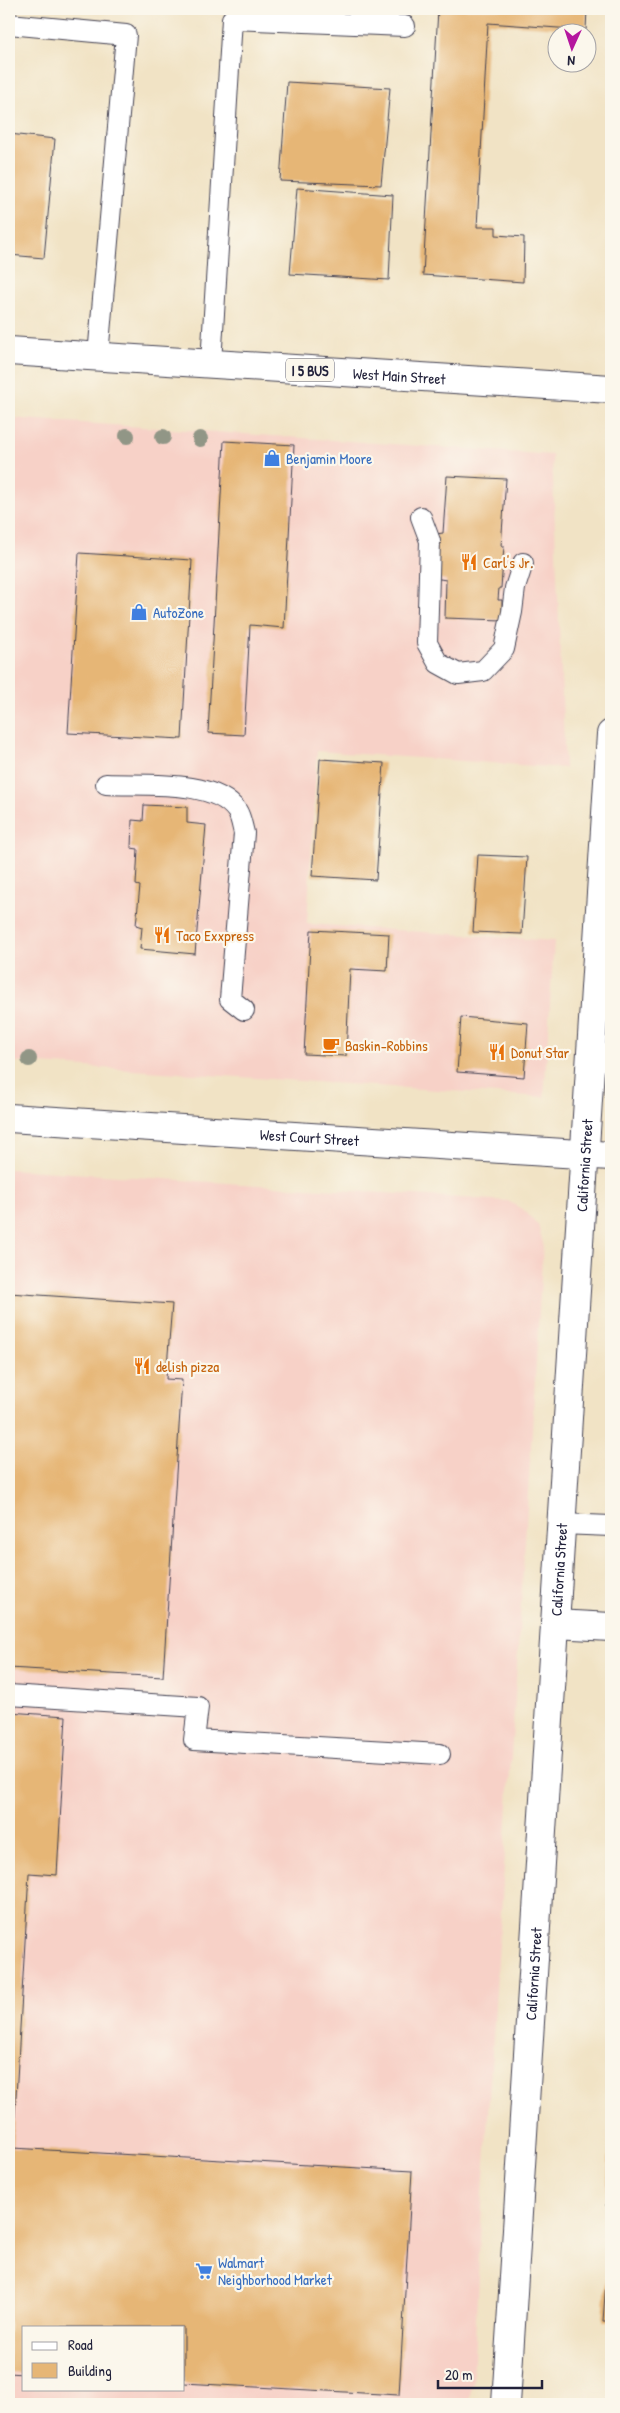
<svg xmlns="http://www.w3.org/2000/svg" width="620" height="2413" viewBox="0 0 620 2413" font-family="'Patrick Hand',sans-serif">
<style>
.built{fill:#f7d1c7;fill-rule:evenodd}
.building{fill:#e6b676}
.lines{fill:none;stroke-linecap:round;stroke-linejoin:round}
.service-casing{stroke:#413f50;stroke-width:22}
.minor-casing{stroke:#413f50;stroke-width:30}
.tertiary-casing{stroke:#413f50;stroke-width:30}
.primary-casing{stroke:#413f50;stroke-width:30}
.service{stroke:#fff;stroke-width:20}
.minor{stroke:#fff;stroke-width:28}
.tertiary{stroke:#fff;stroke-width:28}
.primary{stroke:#fff;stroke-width:28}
.tree{fill:#919686}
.labels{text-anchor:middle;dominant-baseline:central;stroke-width:4.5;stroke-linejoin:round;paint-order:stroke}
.shield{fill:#fbf7ec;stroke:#636270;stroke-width:1}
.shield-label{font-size:14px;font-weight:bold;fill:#22223b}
.street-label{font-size:15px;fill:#22223b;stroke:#fbf7ec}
.shop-label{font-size:15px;fill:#366cbe;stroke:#fbf7ec;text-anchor:start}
.food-label{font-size:15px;fill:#c56008;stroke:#fbf7ec;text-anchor:start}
</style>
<rect width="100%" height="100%" fill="#fbf7ec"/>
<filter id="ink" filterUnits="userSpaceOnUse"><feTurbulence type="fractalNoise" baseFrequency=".02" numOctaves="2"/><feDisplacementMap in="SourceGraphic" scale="10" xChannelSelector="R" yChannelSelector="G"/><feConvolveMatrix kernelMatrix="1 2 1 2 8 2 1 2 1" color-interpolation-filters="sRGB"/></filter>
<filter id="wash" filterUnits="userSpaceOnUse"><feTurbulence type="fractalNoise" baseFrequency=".0096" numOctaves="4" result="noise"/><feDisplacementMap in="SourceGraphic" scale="20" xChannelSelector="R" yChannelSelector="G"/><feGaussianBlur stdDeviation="1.12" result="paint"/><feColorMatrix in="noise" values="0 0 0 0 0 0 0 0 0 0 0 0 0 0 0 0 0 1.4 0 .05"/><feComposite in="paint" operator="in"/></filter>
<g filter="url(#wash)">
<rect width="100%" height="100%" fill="#f1e3c5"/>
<!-- built -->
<path class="built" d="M9,418L552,455L565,768L317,751L307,924L554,941L544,1097L9,1062Z
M9,1169L508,1201L525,1211L538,1225L543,1243L531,1447L479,2255L473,2382L468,2404H37L9,2402ZM24,2327H184V2389H24Z"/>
<g id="blocks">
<!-- building -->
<path class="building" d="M438,9H587L586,30L488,23L477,227H496V235L524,237L523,282L423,275Z
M287,82L390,88L381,185L280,181Z
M9,134L55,139L44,258L9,255Z
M297,188L393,195L389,280L290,274Z
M224,441L294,445L284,628L250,625L244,735L208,733Z
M447,476L506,479L501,546H504L501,588H499L498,600H502V620L445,618L446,580L434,578L436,534L443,533Z
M79,553L192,560L182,739L68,733Z
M320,759L384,763L376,880L312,876Z
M144,805L187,807V823L206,825L195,954L140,949L142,927L136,925L140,886L136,885L138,849L131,848L132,820L143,821Z
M478,855L527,857L522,934L473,932Z
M311,930L389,934L387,971L350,969L346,1056L304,1054Z
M461,1017L528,1023L524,1077L457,1072Z
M9,1293L172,1304L166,1379L182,1380L163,1677L9,1668Z
M9,1712L66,1716L57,1875L29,1873L13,2148L412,2171L399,2395L184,2383V2327H24V2374L9,2373Z
M610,2126H611V2206H606Z
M609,2242H611V2321H603Z"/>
</g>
</g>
<g filter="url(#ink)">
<use href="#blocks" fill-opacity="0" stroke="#413f50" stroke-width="1"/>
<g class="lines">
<!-- service casing -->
<g class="service-casing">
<path id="service" d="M9,24L126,35L98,356
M211,363L232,19L405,26
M421,517L430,541L427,643L438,663L458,674L483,671L504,649L512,612L515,588L523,563
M106,784C142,786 214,778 237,811C241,817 242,826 244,833L230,999L244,1010
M590,1054L611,1055
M561,1524L611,1526
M9,1695L198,1707L194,1740L440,1754"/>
</g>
<!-- minor casing -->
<g class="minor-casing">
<g id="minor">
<path d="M555,1624L611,1627"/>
<path id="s1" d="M506,2404L611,734"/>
</g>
</g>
<!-- tertiary casing -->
<g class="tertiary-casing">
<g id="tertiary">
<path id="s2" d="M9,1118L611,1156"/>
</g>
</g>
<!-- primary casing -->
<g class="primary-casing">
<g id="primary">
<path id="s3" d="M9,351L611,389"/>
</g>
</g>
<!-- service -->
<use href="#service" class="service"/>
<!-- minor -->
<use href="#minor" class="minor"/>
<!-- tertiary -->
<use href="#tertiary" class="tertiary"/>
<!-- primary -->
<use href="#primary" class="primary"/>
</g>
<!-- trees -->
<g class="tree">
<circle cx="127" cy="436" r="8"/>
<circle cx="163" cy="437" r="8"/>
<circle cx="200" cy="439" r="8"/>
<circle cx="29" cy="1059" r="8"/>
</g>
</g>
<!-- icons -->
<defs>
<g id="shop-bare" transform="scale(1.35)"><path d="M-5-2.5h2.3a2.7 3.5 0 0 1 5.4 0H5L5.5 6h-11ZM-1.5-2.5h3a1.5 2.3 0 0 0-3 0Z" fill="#3f7fe0" stroke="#fbf7ec" stroke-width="2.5" paint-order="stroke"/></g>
<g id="restaurant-bare" transform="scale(1.35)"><path d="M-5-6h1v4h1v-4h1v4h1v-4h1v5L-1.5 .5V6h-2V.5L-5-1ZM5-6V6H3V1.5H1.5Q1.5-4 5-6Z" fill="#e8710a" stroke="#fbf7ec" stroke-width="2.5" paint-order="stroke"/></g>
<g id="cafe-bare" transform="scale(1.35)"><path d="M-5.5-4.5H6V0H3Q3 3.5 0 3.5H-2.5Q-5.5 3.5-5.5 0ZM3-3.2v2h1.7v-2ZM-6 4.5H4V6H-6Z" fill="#e8710a" stroke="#fbf7ec" stroke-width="2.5" paint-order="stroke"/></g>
<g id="supermarket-bare" transform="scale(1.35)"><path d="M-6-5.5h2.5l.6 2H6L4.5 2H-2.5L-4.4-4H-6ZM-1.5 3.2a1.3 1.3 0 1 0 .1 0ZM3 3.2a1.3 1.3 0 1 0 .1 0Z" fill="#3f7fe0" stroke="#fbf7ec" stroke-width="2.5" paint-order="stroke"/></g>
</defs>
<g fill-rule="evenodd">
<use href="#shop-bare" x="272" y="458"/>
<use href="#restaurant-bare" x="469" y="562"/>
<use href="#shop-bare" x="139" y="612"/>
<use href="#restaurant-bare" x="162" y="935"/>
<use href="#cafe-bare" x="331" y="1045"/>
<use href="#restaurant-bare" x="497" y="1052"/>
<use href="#restaurant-bare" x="142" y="1366"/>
<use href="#supermarket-bare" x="204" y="2271"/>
</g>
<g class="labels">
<!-- shield labels -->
<rect class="shield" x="286" y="358.5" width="48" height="23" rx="4"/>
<g class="shield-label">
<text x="310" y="370">I 5 BUS</text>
</g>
<!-- street labels -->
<g class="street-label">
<text stroke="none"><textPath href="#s3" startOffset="391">West Main Street</textPath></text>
<text stroke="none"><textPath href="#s2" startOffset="301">West Court Street</textPath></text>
<text stroke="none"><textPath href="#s1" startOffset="1241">California Street</textPath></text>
<text stroke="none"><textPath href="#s1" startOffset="836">California Street</textPath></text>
<text stroke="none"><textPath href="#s1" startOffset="431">California Street</textPath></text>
</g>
<!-- shop labels -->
<g class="shop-label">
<text x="286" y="458">Benjamin Moore</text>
<text x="153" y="612">AutoZone</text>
<text x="218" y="2262">Walmart<tspan x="218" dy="17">Neighborhood Market</tspan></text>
</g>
<!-- food labels -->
<g class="food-label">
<text x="483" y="562">Carl's Jr.</text>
<text x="176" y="935">Taco Exxpress</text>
<text x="345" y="1045">Baskin-Robbins</text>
<text x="511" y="1052">Donut Star</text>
<text x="156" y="1366">delish pizza</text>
</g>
</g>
<!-- margin -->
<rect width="620" height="2413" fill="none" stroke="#fbf7ec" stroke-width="30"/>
<!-- legend -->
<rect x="22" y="2326" width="162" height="65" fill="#fbf7ec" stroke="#a4a2a5"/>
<rect x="32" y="2342" width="25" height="8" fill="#ffffff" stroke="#a4a2a5"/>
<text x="68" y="2350" font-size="15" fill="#22223b">Road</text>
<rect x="32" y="2363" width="25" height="15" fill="#e6b676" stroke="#a4a2a5"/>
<text x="68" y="2376" font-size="15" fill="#22223b">Building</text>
<!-- north arrow -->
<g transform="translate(572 48) rotate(183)"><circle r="24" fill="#fbf7ec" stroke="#a4a2a5"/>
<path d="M0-4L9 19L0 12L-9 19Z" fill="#b5179e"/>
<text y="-8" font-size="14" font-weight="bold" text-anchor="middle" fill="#22223b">N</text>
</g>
<!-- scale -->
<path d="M438 2380v8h104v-8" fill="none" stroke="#22223b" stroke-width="2.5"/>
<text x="445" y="2380" font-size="15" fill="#22223b" stroke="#fbf7ec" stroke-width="4" paint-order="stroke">20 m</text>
</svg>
